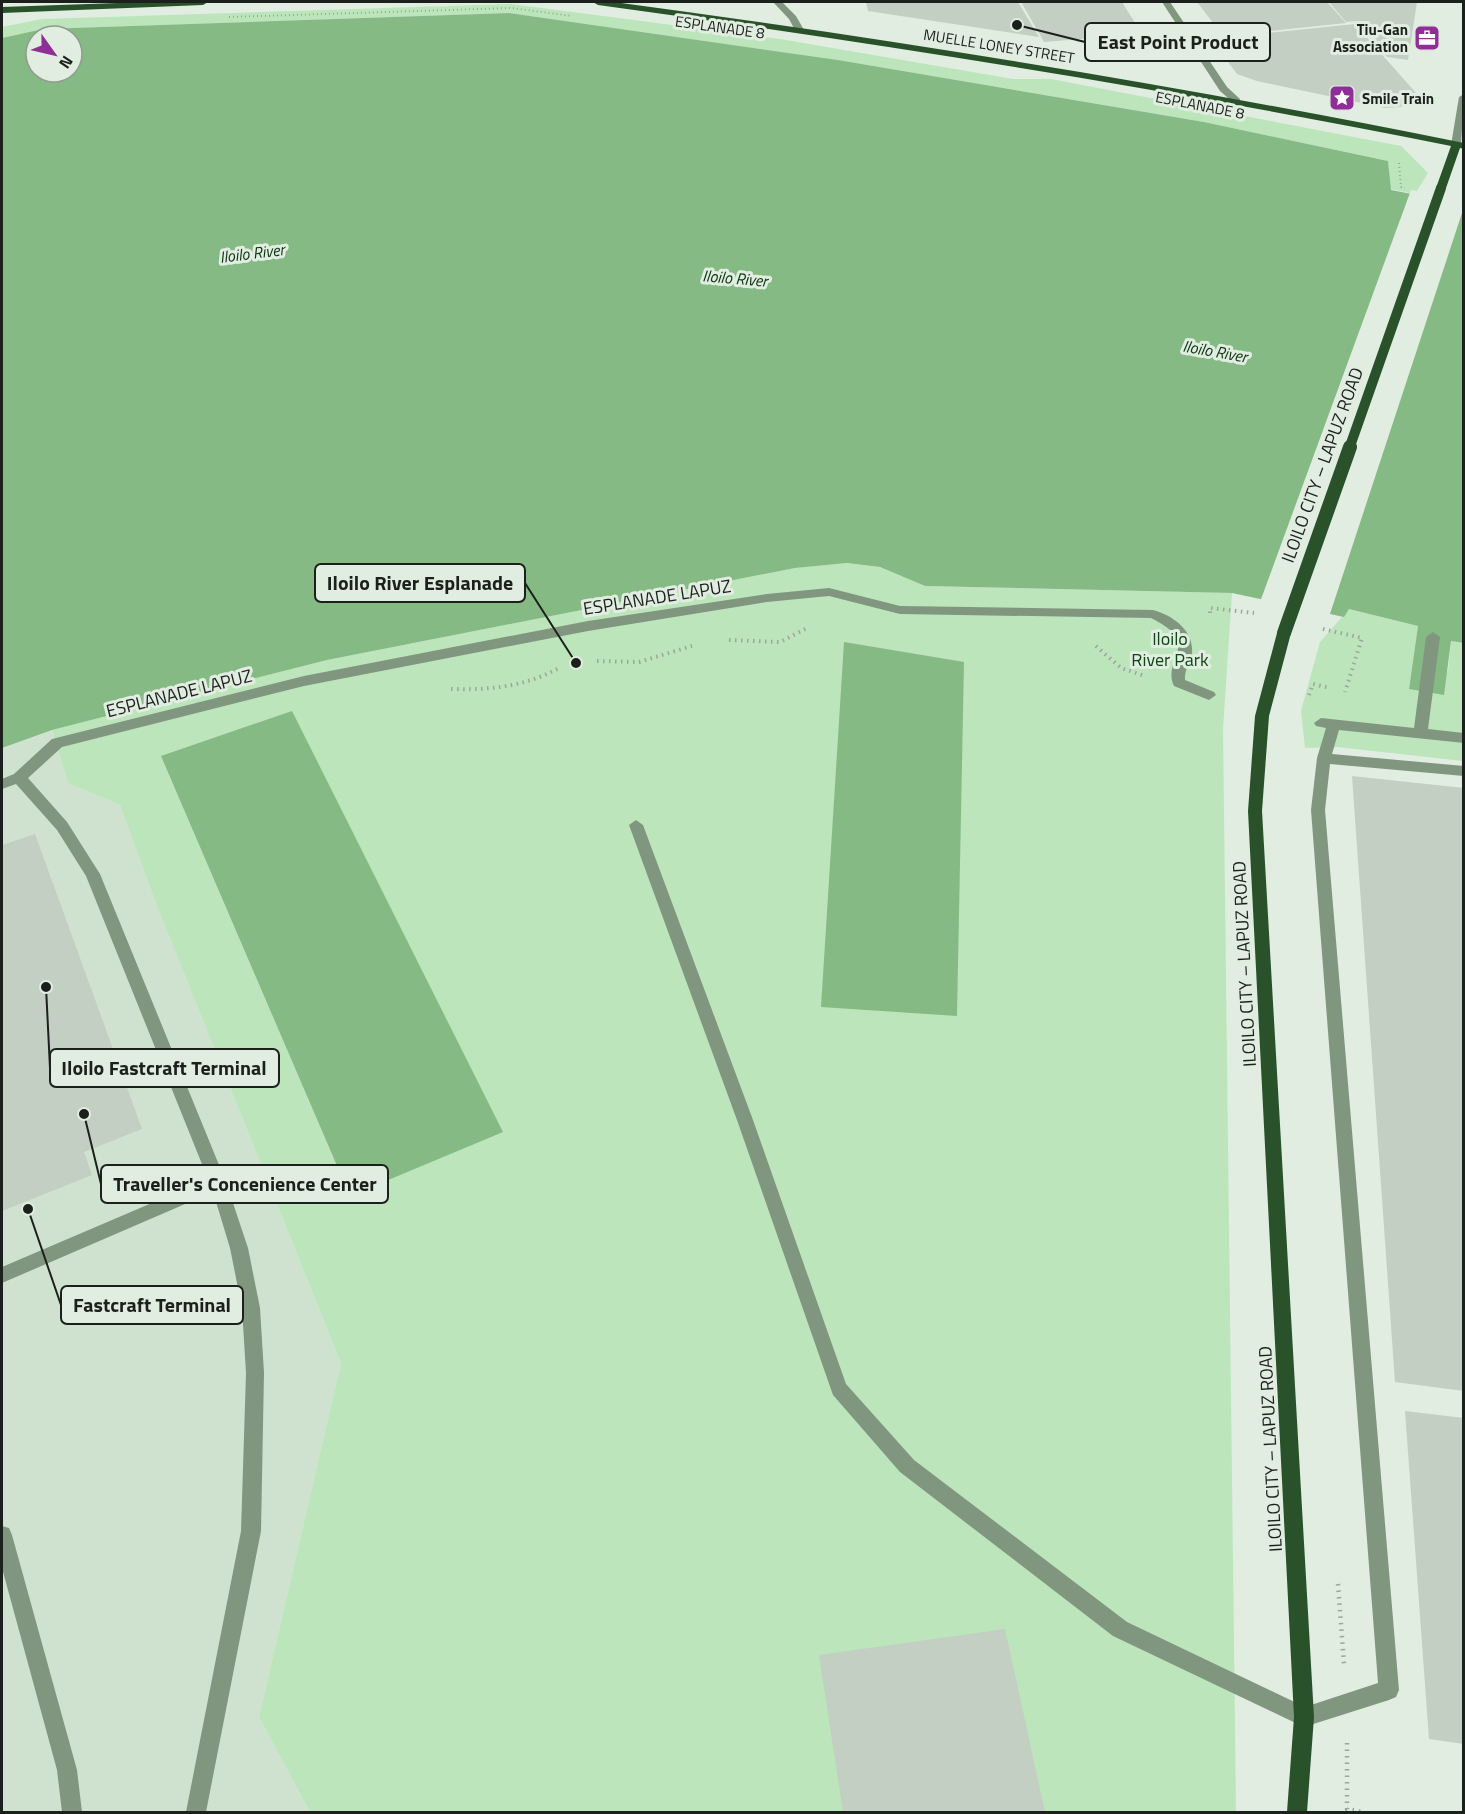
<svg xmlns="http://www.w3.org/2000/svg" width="1465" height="1814" viewBox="0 0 1465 1814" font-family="'Titillium Web',sans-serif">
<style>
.built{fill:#cfe2cf}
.green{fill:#bce5bb}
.water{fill:#85ba85;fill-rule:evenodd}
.pier{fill:#e0ede0}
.building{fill:#c2cfc2}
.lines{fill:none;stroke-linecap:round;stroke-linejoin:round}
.path-far2{stroke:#9ca69c;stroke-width:2;stroke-dasharray:1 3;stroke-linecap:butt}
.path-far1{stroke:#9ca69c;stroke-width:4;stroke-dasharray:1.5 4.5;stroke-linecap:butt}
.path{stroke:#9ca69c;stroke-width:4.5;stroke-dasharray:1.5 5;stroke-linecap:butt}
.minor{fill:#80967f;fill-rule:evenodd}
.major{fill:#29522b;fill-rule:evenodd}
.major-bridge-far1{stroke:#29522b;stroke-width:10}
.major-bridge{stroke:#29522b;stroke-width:14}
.labels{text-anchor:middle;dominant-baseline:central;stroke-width:6;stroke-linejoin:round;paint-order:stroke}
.far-street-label{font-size:15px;fill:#1c201c;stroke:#e0ede0}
.far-poi-label{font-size:15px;font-weight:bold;fill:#1c201c;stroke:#e0ede0;text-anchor:end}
.far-water-label{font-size:16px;font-style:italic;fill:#0c3310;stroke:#e0ede0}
.street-label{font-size:18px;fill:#1c201c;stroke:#e0ede0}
.park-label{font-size:18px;fill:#0d4714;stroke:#e0ede0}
.leader{fill:none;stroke:#1c201c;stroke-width:2}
.callout-dot{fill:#1c201c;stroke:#e0ede0;stroke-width:2}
.callout{fill:#e0ede0;stroke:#1c201c;stroke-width:2}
.callout-label{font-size:20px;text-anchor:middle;font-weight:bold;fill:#1c201c}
</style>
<rect width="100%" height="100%" fill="#e0ede0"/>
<!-- built -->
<path class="built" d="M52,730L68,783L120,805L155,901L341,1363L259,1717L310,1812H2V748Z"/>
<!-- green -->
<path class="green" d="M511,4L780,39L1013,79H1051L1401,146L1428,173L1415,194L1390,189L1388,161L1204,122L838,60L509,13L43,29L2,38V27L42,19Z
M847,563L880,567L925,586L1232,593L1223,729L1236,1812H310L259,1717L341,1363L155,901L120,805L68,783L52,730L327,660L795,568Z
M1349,609L1418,626L1409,688L1448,671L1451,641L1463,643V761L1337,747L1305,748L1301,711L1320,642Z"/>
<!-- water -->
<path class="water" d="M509,13L838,60L1204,122L1388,161L1391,190L1463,204L1464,643L1451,641L1444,695L1409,689L1418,626L1349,609L1344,617L1232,593L925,586L880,567L847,563L795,568L327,660L52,730L2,748V38L43,29ZM36,36H72V72H36Z
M844,642L964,662L957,1016L821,1007Z
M292,711L503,1132L350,1196L161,756Z"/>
<!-- pier -->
<path class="pier" d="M1411,190L1464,200L1463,210L1329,617L1260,602Z"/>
<!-- building -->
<path class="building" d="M866,2H1018L1039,37L868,11Z
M1021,2H1122L1142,34L1044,42Z
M1197,2H1327L1346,23L1223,36Z
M1329,2H1417L1408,60L1387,57L1354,21L1346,22Z
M1355,24L1416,93L1415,102L1400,107L1385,108L1257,81L1237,74L1211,39Z
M1352,776L1464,788V1391L1395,1382Z
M35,834L142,1129L84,1152L92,1175L2,1211V845Z
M1405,1411L1464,1418V1744L1429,1739Z
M1005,1629L1045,1812H843L819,1655Z"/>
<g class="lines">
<!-- path-far2 -->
<path class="path-far2" d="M229,17L512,8L572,16
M1399,163L1401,187L1405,188"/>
<!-- path-far1 -->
<path class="path-far1" d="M1210,613V608L1254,613
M1323,629L1362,638L1345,692
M729,640L780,642L809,627
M1096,646L1121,668L1145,676
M597,661L639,662L692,646
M451,689C490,690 524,687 559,668
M1309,695L1313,684L1330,688"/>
<!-- path -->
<path class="path" d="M1338,1584L1344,1664
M1347,1743V1809L1363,1812"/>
<!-- minor -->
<path class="minor" d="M773,2H782L796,16L804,30L802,32H796L789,19Z
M1162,2H1170L1227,87L1240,99V103H1234L1220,91Z
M1464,94L1461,145L1456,148L1451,145L1459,97Z
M829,588L900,606L1153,610C1172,615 1194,630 1192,653C1191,663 1184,669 1185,680L1214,692L1216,695L1209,700L1174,686C1161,659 1204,644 1151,618L900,614L829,596L767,602L588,631L304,686L62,747L28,778L67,822L100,874L226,1182L248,1248L260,1308L264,1373L261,1531L206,1812H186L241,1531L246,1373L242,1308L230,1248L213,1192L2,1283V1267L208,1179L86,876L57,830L16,784L2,789V779L14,774L52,739L304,676L588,621L767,594Z
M1433,632L1440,637L1428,729L1464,733V743L1339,730L1332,754L1464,766V776L1330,764L1325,810L1399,1690L1396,1697L1389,1700L1304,1727L1113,1636L900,1472L833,1395L737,1120L629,825L636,820L643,825L753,1120L846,1384L914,1460L1127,1622L1305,1707L1378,1683L1311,810L1317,758L1326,728L1316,726L1314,723L1321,718L1414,728L1426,637Z
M2,1526L9,1528L12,1535L77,1770L82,1812H62L57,1770L2,1568Z"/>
<!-- major -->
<path class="major" d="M146,2H208L203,5L2,13V7Z
M593,2H614C899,40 1182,86 1464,143V149L1460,148L1446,188L1441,191L1436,188L1451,146C1168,89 884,44 598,5Z
M1284,628L1291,633L1269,716L1262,811L1314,1717L1307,1812H1287L1294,1717L1248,811L1255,716L1277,633Z"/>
<!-- major-bridge-far1 -->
<path class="major-bridge-far1" d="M1349,449L1441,188"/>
<!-- major-bridge -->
<path class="major-bridge" d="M1284,633L1350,447"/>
</g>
<!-- icons -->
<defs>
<g id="office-square" transform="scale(1.35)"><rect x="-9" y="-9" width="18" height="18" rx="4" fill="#8f2e97" stroke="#e0ede0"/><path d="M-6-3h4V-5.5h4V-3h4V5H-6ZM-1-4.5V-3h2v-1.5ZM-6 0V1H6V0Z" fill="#fff"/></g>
<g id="sight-square" transform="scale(1.35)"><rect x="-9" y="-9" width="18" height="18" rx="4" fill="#8f2e97" stroke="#e0ede0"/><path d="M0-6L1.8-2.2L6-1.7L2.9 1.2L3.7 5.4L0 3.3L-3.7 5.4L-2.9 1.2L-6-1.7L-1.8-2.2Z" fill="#fff"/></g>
</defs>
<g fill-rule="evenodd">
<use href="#office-square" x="1427" y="38"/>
<use href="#sight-square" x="1342" y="98"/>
</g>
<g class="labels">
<!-- far-street labels -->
<g class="far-street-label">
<text transform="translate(720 27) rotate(8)">ESPLANADE 8</text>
<text transform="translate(999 46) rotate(9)">MUELLE LONEY STREET</text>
<text transform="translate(1200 105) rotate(11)">ESPLANADE 8</text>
</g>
<!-- far-poi labels -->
<g class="far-poi-label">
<text x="1408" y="29">Tiu-Gan<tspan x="1408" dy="17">Association</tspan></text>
<text x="1362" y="98" text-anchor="start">Smile Train</text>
</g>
<!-- far-water labels -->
<g class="far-water-label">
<text transform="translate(252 253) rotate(-7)">Iloilo River</text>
<text transform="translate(735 278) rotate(5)">Iloilo River</text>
<text transform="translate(1215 351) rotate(10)">Iloilo River</text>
</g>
<!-- street labels -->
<g class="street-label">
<text transform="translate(1322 465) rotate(-70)">ILOILO CITY – LAPUZ ROAD</text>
<text transform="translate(657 597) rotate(-9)">ESPLANADE LAPUZ</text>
<text transform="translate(179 693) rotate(-14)">ESPLANADE LAPUZ</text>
<text transform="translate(1244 964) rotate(-93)">ILOILO CITY – LAPUZ ROAD</text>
<text transform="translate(1270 1449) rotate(-93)">ILOILO CITY – LAPUZ ROAD</text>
</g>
<!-- park labels -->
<g class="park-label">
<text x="1170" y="638">Iloilo<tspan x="1170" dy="21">River Park</tspan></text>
</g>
</g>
<!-- callouts -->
<path class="leader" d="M1017 25L1085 42M576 663L525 583M46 987L50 1068M84 1114L101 1184M28 1209L61 1305"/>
<g class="callout-dot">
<circle cx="1017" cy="25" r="6"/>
<circle cx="576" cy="663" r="6"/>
<circle cx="46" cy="987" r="6"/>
<circle cx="84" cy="1114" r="6"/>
<circle cx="28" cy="1209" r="6"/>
</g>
<g class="callout">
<rect x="1085" y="23" width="185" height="38" rx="6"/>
<rect x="315" y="564" width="210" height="38" rx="6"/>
<rect x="50" y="1049" width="229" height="38" rx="6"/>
<rect x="101" y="1165" width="287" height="38" rx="6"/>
<rect x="61" y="1286" width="182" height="38" rx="6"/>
</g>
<g class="callout-label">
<text x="1178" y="49">East Point Product</text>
<text x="420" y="590">Iloilo River Esplanade</text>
<text x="164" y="1075">Iloilo Fastcraft Terminal</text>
<text x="245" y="1191">Traveller's Concenience Center</text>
<text x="152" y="1312">Fastcraft Terminal</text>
</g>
<!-- border -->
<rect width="1465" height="1814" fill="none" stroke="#1c201c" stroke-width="6"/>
<!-- north arrow -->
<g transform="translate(54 54) rotate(124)"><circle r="28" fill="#e0ede0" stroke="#929b92" stroke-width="1.5"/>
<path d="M0-4.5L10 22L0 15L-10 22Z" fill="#8f2e97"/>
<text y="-9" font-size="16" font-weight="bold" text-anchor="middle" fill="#1c201c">N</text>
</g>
</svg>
